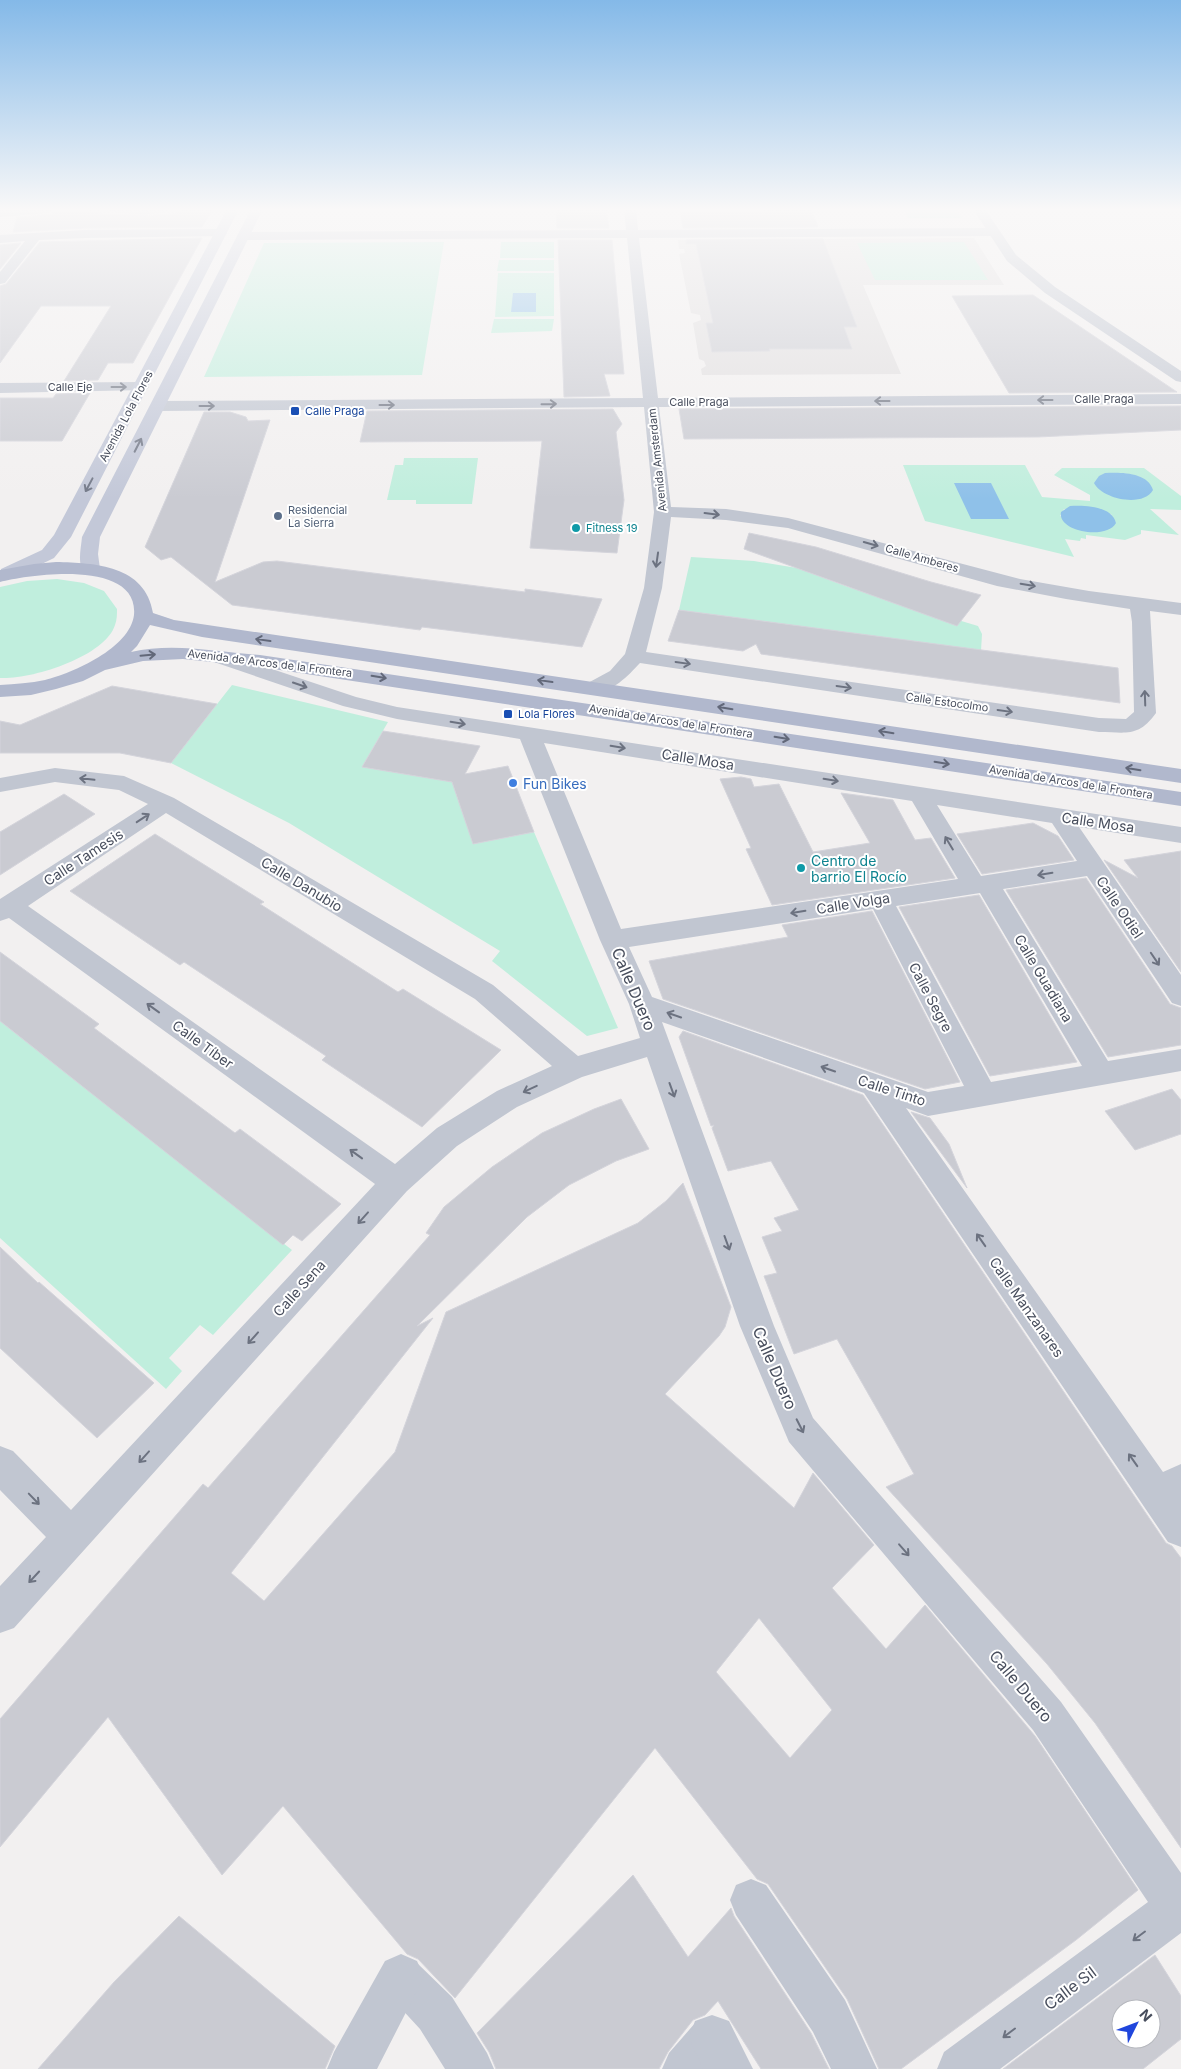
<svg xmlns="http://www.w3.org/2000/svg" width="1181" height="2069" viewBox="0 0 1181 2069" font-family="Inter,sans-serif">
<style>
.education{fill:#e0dedf}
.green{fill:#c0eedd;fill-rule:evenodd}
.water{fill:#8fc1e9}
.building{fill:#cacbd2;stroke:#d4d4db;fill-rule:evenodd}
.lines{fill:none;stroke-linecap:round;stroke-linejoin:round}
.pedestrian{fill:#c1c6d1;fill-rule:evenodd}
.minor{fill:#c1c6d1;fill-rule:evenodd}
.tertiary{fill:#c1c6d1;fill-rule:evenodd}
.secondary{fill:#c3c8d8;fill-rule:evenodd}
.primary{fill:#b1b8cd;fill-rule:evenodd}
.oneway{stroke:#6c7280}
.oneway2{stroke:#737988}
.oneway3{stroke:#626879}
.transit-dot{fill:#1a4fb4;stroke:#fff;stroke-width:2}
.service-dot{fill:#5c6f8a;stroke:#fff;stroke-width:2}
.culture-dot{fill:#0f9aa8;stroke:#fff;stroke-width:2}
.shop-dot{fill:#3f7fe0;stroke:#fff;stroke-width:2}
.labels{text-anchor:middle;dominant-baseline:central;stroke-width:4;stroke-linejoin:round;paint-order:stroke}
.far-street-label{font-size:11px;fill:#484e5d;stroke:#fff}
.far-transit-label{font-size:11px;fill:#164399;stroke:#fff;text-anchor:start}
.far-service-label{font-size:11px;fill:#4e5e75;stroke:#fff;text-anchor:start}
.far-culture-label{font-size:11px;fill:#0d838f;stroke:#fff;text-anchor:start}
.street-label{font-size:14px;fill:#484e5d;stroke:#fff}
.shop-label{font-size:14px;fill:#366cbe;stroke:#fff;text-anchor:start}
.culture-label{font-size:14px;fill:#0d838f;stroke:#fff;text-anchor:start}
.near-street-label{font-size:16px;fill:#484e5d;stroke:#fff}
</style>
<rect width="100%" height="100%" fill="#f2f0f0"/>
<!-- education -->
<path class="education" d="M974,238L1004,285H863L901,374L702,375L701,369L706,366L704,361L699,359L693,323L701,320L700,315L691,313L679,254L685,253L684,249H679L678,240Z"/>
<!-- green -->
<path class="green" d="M903,209H956L962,218H908Z
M444,242L422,375L204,377L264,243Z
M501,242H554V258H500Z
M964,242L988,280H875L857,243Z
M499,260H554V271H497Z
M498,273H554V316L495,317Z
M494,319H554L552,331L491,333Z
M404,458H478L472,504H416V500H387L395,465H403Z
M903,465H1025L1042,497L1090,501V495L1054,475L1062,468H1144L1181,496V510L1150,509L1179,535L1141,530V534L1125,540L1086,535V539L1081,538L1080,541L1065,539L1074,557L925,521ZM1122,473L1140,477L1137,499L1109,495ZM1064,509L1111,514L1116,523L1060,516Z
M691,557L754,561L797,568L848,587L978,626L982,634L981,651L679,610Z
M57,579L84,583L104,591L117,609C117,614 117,620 115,625C105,657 30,680 0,678V587L27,581Z
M232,685L388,722L362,767L452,782L473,844L534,832L618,1028L587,1036L492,961L500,951L289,823L171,763Z
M0,1021L292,1250L213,1335L200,1325L169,1358L182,1371L166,1389L0,1238Z"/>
<!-- water -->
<path class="water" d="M513,293H536V312H511Z
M1105,473C1120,472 1148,472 1153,490C1143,508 1102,499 1094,483L1099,476Z
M954,483H991L1009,519H971Z
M1070,506C1085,505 1112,506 1116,523C1107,540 1057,532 1061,512Z"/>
<!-- building -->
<path class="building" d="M180,209H213L202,227L85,228L13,232L17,217L49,215L53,213L101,210L100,214L151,216L178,213Z
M556,209H606L609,228H557Z
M765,209H811L818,227L683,228L680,211H765Z
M202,238L133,363H108L98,380L64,381L111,306H41L0,363V286L6,284L40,242Z
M823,239L857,327H844L852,349H769L770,351L712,352L706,323H713L696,244H686V240Z
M558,240H612L624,374H604L610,396L564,397Z
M21,243L0,269V245Z
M1033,295L1177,392L1009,393L952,296Z
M90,393L62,441H0V398H53L56,394Z
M1181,406V430L1038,437L684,439L679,409Z
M613,409L622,424L616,432L624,500L617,553L530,548L542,441L360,442L367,411Z
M204,412H230L246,417L248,421L270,420L215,582L263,562L277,561L525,592V589L602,599L582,647L422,627L420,630L232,605L171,557L161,560L145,547Z
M749,533L816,547L931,582L981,595L957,626L744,549Z
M679,610L1118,668L1120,703L761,654L756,644L743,651L668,641Z
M112,686L217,704L171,763L120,753H0V721L20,725Z
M383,731L480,746L465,774L508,766L534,832L473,844L452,782L362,767Z
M741,777L751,779L754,787L779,784L813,852L870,843L841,793L893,800L915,840L931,838L955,878L772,905L746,849L751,848L720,779Z
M64,794L95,814L0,875V832Z
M1033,823L1058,836L1074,860L982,874L957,834Z
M155,834L264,902L260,904L398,992L403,989L501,1050L422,1127L322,1060L326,1056L184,962L180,965L70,891Z
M1181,851V972L1104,860L1138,878L1124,860Z
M1086,878L1170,1004L1181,1008V1045L1108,1057L1006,890Z
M979,895L1077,1062L990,1076L899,907Z
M872,911L960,1082L925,1089L663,999L649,961L788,937L782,925Z
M0,952L99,1024L94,1028L235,1133L240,1129L341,1204L302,1241L293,1235L283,1245L0,1021Z
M683,1031L863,1095L1166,1543L1172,1546L1181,1558V1848L1095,1723L1047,1664L886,1487L914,1474L837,1339L794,1354L764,1276L777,1273L762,1237L782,1231L774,1218L799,1210L771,1161L728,1171L712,1128L714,1125L711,1126L679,1037Z
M1172,1089L1181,1100V1134L1135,1150L1105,1111Z
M621,1099L649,1149L616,1161L569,1185L527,1217L417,1326L433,1318L231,1573L264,1601L395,1452L446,1312L638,1223L666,1201L683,1183L731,1307L725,1327L719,1336L665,1394L794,1508L813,1473L874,1545L832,1588L886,1649L925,1605L1035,1736L1138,1890L1076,1940L901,2069H879L847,1999L768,1884L757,1879L655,1748L455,1998L418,1959L407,1954L283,1806L222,1875L108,1717L0,1847V1719L203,1484L208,1488L430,1235L426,1233L444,1207L492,1167L542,1133L594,1109ZM759,1618L832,1710L790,1758L716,1672Z
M911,1112L930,1118L949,1144L967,1188Z
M0,1247L38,1283L39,1282L154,1383L97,1438L0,1348Z
M633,1875L688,1957L731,1908L734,1916L811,2033L829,2069H761L718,2001L705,2015L693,2020L668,2052L659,2069H496L489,2052L477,2033Z
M179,1916L335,2046L325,2069H38L114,1982Z
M1155,1955L1181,1996V2039L1143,2069H1003ZM1121,2009H1151V2039H1121Z"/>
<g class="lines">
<!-- pedestrian -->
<path class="pedestrian" d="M751,1879L766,1885L845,2000L877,2069H831L813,2032L736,1915L730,1900L736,1885Z
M401,1955L416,1962L452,1997L487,2053L494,2069H445L420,2029L386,1992L379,1977L386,1962Z
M712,2016L728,2022L734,2038L728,2054L715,2069H662L669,2053L696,2022Z"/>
<!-- minor -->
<path class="minor" d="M0,209H55L49,213L0,217Z
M108,209H171C162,217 122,214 110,211Z
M624,209H636L638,230L994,228L1000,232L994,236L639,238L658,398L1181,394V404L659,407L671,507L726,509L788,518L1020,579L1089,591L1181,603V615L1150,611L1156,713C1138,738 1126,732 1099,732L640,663C627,677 607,698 586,692L583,688L586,684L610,671L625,654L644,588L654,512L644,407L158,411L153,409L150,406L153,403L158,401L643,398L627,238L243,240L237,236L243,232L626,230ZM671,517L726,520L788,528L997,586L1066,599L1130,609L1132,622L1134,712L1126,719L1099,718L646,652L662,588Z
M221,229L227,233L225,236L85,238L39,240L5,283L0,284V272L25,241L0,243V235L85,230Z
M221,652L356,697L397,707L1181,827V843L1079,827L1181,975V1006L1172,1003L1087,876L1003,889L1108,1061L1181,1049V1071L928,1116L906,1108L1163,1472L1181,1464V1547L1168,1542L864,1093L662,1022L774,1326L813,1418L1061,1702L1181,1873V1933L1000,2069H937L944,2052L1148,1902L1033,1730L789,1442L740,1326L647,1057L582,1077L517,1107L457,1146L407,1191L14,1628L0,1633V1586L46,1537L0,1490V1446L13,1451L71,1510L375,1184L9,918L0,921V899L148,804L119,790L55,782L0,792V778L55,768L124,776L174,798L493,985L578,1056L640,1038L629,1004L600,940L520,739L397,719L343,706L214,662L211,658L214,654ZM544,743L912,801L958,879L621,929ZM937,805L1052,823L1077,861L981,876ZM166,813L475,999L552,1066L497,1091L437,1128L395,1164L28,906ZM980,893L1082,1066L991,1082L896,906ZM873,909L964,1086L928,1092L652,997L629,947Z
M401,1954L417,1961L424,1977L377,2069H327L334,2052L385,1961Z
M712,2015L729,2021L753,2069H703L689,2038L695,2021Z"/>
<!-- tertiary -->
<path class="tertiary" d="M973,209H985L1016,255L1055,287L1181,371V382L1176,381L1045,293L1007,261Z
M141,382L146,384L149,387L146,390L0,393V383Z"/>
<!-- secondary -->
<path class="secondary" d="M227,209H239L71,537L54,558L15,577L8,579L1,577V569L42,550L54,535Z
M251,209H263L100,537L98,554L100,569L98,573L91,575L84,573C77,563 81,549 82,537Z"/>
<!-- primary -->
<path class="primary" d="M56,562C95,563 145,565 153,613L174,620L1181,769V783L202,637L150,625L137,646L131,652C173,642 217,652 260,655L1181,792V806L260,667L183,659L143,661L105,670L83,681L56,689L31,695L0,697V685C15,684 31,683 45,680C73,673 130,648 134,615C139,559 31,574 0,582V570L34,564Z"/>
</g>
<!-- one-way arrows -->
<defs><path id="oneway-shaft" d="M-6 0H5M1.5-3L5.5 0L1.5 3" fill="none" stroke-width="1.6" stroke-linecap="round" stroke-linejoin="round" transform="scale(1.25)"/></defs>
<g class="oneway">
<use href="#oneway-shaft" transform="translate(119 387)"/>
<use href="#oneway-shaft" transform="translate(1045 400) rotate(180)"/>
<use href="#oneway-shaft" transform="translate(882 401) rotate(180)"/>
<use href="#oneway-shaft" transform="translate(549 404) rotate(-1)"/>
<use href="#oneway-shaft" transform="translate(387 405)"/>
<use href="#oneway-shaft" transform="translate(207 406)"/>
<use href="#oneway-shaft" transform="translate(712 514) rotate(7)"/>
<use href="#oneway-shaft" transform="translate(871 544) rotate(16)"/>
<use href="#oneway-shaft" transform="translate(657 560) rotate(98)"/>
<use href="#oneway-shaft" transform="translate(1028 585) rotate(10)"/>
<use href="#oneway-shaft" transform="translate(683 663) rotate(8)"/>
<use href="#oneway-shaft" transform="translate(300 685) rotate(19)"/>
<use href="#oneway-shaft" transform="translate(844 687) rotate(8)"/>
<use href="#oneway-shaft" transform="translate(1145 698) rotate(-92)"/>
<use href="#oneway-shaft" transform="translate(1005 711) rotate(8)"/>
<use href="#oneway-shaft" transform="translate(458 723) rotate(9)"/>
<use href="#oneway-shaft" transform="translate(618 747) rotate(9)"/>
<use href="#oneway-shaft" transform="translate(87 779) rotate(-174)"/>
<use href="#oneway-shaft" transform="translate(831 780) rotate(9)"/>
<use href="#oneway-shaft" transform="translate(143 818) rotate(-33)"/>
<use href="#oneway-shaft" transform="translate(949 843) rotate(-121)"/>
<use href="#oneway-shaft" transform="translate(1045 874) rotate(171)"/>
<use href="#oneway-shaft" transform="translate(798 912) rotate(171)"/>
<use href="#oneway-shaft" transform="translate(1155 959) rotate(56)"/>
<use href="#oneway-shaft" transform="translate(153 1008) rotate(-144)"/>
<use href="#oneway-shaft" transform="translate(674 1015) rotate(-161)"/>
<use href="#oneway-shaft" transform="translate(828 1069) rotate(-161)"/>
<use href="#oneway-shaft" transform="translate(530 1089) rotate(155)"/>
<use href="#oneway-shaft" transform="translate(672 1090) rotate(70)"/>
<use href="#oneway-shaft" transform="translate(356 1154) rotate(-144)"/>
<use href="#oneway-shaft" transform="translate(363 1218) rotate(132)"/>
<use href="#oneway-shaft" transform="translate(981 1240) rotate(-125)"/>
<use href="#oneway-shaft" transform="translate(727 1243) rotate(70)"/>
<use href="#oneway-shaft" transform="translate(253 1338) rotate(132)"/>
<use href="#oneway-shaft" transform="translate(800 1426) rotate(63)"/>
<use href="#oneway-shaft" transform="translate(144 1457) rotate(132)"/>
<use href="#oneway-shaft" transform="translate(1133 1460) rotate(-125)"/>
<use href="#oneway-shaft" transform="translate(34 1499) rotate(46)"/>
<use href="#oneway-shaft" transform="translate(904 1550) rotate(49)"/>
<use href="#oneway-shaft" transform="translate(34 1577) rotate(133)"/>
<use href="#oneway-shaft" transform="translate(1139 1936) rotate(143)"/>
<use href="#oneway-shaft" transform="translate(1009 2033) rotate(143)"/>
</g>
<g class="oneway2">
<use href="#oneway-shaft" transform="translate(138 445) rotate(-63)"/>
<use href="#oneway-shaft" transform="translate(89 485) rotate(118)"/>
</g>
<g class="oneway3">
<use href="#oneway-shaft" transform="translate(263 640) rotate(-172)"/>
<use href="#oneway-shaft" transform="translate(148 655) rotate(-5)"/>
<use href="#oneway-shaft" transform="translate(379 677) rotate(9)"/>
<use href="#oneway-shaft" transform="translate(545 681) rotate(-172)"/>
<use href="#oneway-shaft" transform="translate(725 708) rotate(-171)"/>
<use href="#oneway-shaft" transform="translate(886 732) rotate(-171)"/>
<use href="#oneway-shaft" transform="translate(782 738) rotate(9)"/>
<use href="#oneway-shaft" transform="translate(942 763) rotate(9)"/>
<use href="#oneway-shaft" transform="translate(1133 769) rotate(-171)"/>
</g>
<!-- sky -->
<linearGradient id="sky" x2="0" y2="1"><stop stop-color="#84b9e8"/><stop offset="0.42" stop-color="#f9f8f8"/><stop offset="1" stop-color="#f9f8f8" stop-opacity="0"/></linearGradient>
<rect width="1181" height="499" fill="url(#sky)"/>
<!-- markers -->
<g class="transit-dot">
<rect x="290" y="406" width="10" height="10" rx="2.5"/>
<rect x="503" y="709" width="10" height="10" rx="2.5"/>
</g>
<circle class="service-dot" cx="278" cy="516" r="5"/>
<g class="culture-dot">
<circle cx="576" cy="528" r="5"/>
<circle cx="801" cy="868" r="5"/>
</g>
<circle class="shop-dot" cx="513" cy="783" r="5"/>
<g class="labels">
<!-- far-street labels -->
<g class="far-street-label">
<text x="70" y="387">Calle Eje</text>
<text x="1104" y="399">Calle Praga</text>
<text x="699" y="402">Calle Praga</text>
<text transform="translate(126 416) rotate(-62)">Avenida Lola Flores</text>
<text transform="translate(657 460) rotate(-96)">Avenida Amsterdam</text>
<text transform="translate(922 558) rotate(16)">Calle Amberes</text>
<text transform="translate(270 663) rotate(7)">Avenida de Arcos de la Frontera</text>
<text transform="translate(947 702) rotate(8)">Calle Estocolmo</text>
<text transform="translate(671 721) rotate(9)">Avenida de Arcos de la Frontera</text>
<text transform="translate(1071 782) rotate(9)">Avenida de Arcos de la Frontera</text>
</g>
<!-- far-transit labels -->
<g class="far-transit-label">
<text x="305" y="411">Calle Praga</text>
<text x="518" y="714">Lola Flores</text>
</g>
<!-- far-service labels -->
<g class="far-service-label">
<text x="288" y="510">Residencial<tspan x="288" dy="13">La Sierra</tspan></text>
</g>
<!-- far-culture labels -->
<g class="far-culture-label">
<text x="586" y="528">Fitness 19</text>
</g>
<!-- street labels -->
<g class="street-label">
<text transform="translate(698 759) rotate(9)">Calle Mosa</text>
<text transform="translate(1098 822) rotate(8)">Calle Mosa</text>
<text transform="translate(83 857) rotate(-33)">Calle Tamesis</text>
<text transform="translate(302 884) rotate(31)">Calle Danubio</text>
<text transform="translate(853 903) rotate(-9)">Calle Volga</text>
<text transform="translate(1120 907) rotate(56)">Calle Odiel</text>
<text transform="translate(1044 978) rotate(59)">Calle Guadiana</text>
<text transform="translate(931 997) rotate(62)">Calle Segre</text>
<text transform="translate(203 1044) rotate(36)">Calle Tíber</text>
<text transform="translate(892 1090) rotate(18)">Calle Tinto</text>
<text transform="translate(299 1288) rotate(-48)">Calle Sena</text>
<text transform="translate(1027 1307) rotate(55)">Calle Manzanares</text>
</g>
<!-- shop labels -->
<g class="shop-label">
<text x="523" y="783">Fun Bikes</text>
</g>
<!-- culture labels -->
<g class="culture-label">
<text x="811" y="860">Centro de<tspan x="811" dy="16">barrio El Rocío</tspan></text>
</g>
<!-- near-street labels -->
<g class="near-street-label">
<text transform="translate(634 989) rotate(67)">Calle Duero</text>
<text transform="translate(775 1368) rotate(67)">Calle Duero</text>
<text transform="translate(1021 1686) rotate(50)">Calle Duero</text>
<text transform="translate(1070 1988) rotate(-37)">Calle Sil</text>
</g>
</g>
<!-- north arrow -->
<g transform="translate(1136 2024) rotate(48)"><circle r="24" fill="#ffffff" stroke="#b6b8be"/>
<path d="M0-4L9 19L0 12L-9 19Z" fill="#2046dc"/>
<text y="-8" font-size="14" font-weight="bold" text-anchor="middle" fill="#484e5d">N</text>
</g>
</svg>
